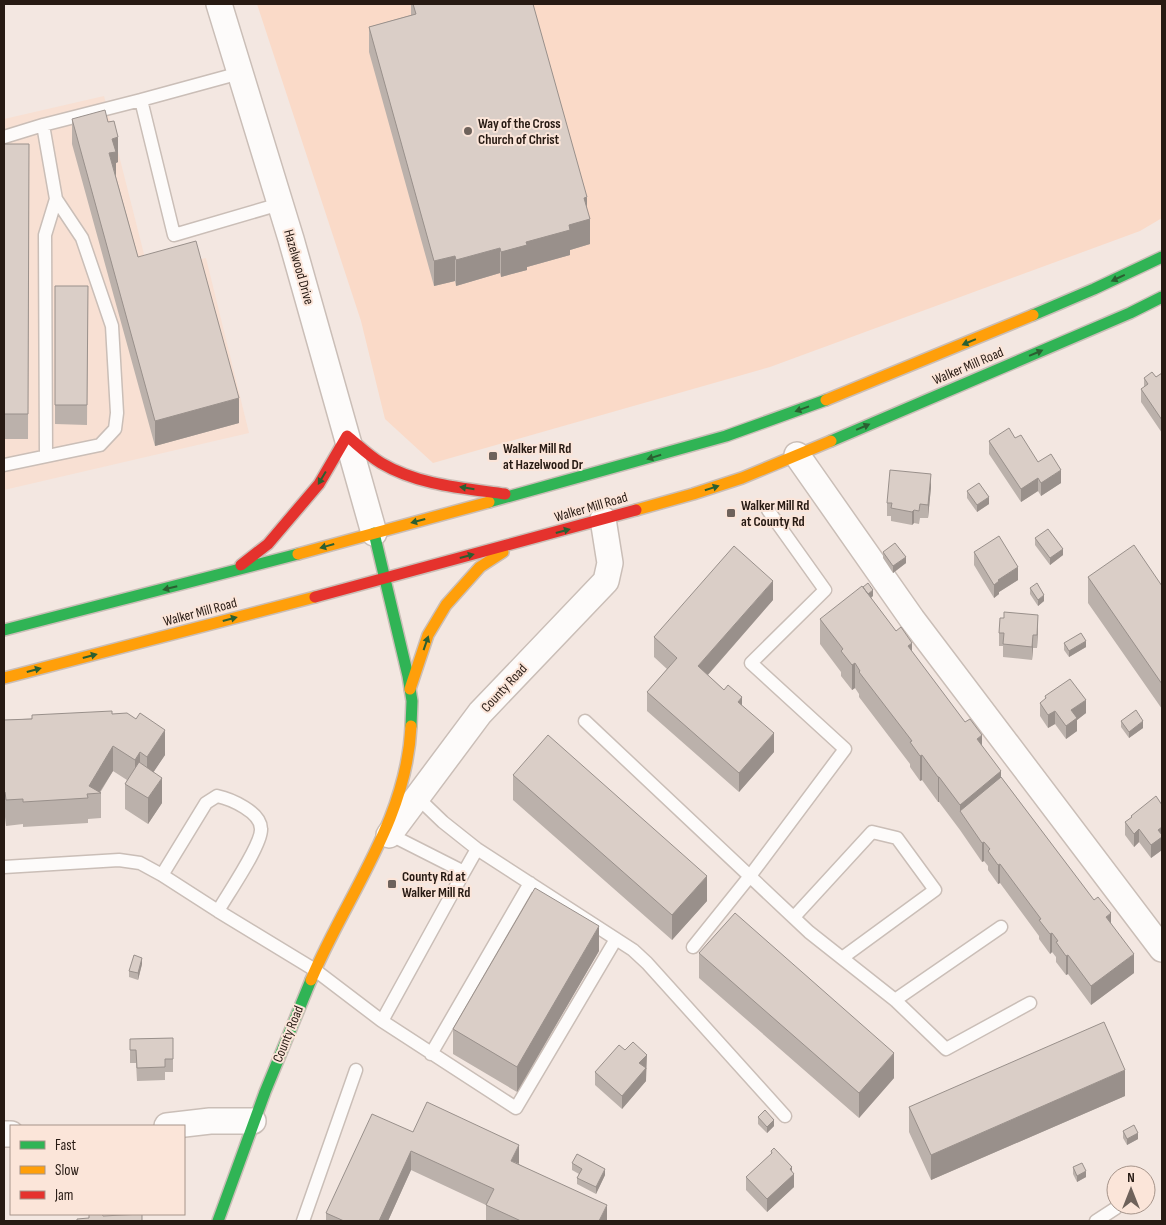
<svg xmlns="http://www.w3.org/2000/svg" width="1166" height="1225" viewBox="0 0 1166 1225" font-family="'Sofia Sans Condensed',sans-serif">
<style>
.built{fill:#f8e0d3}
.green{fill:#fadac8}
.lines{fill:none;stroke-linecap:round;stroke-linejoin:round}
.lane-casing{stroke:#cabeb7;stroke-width:15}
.street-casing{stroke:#cabeb7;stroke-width:28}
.fast-casing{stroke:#cabeb7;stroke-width:14}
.slow-casing{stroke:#cabeb7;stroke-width:14}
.jam-casing{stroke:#cabeb7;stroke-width:14}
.lane{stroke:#fdfbfa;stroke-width:12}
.street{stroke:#fdfbfa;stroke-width:25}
.fast{stroke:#30b455;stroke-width:11}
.slow{stroke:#ff9f0a;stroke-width:11}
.jam{stroke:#e5322d;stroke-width:11}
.wall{fill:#bbb1ab}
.shaded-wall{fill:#99908b}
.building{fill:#dacec7;stroke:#99908b}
.oneway{fill:#2b5f31}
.poi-dot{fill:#6e625b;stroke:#fbe5d9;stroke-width:2}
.labels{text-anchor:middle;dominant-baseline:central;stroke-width:4;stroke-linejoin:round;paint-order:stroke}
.poi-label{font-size:14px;font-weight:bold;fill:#271a13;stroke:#fbe5d9;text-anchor:start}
.street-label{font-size:14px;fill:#271a13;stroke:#fbe5d9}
</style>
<rect width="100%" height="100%" fill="#f3e7e1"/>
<!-- built -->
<path class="built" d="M104,96L148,270L206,258L249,433L4,490V119Z"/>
<!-- green -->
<path class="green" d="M257,4H1162V218L1140,231L770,367L433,463L385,419L361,321Z"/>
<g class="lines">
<!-- lane casing -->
<g class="lane-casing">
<path id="lane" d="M240,73L141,100L174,235L280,204
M4,137L43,125L141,100
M46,456L45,235L56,199
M4,465L100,445L115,429L117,413L112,326L82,238L56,199L43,125
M585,721L809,932L895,1000L946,1049L1030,1003
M417,797L443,822L477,849L633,950L647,963L785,1116
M4,867L119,860L140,863L162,875L218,911L315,970L382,1021L464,872L389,834
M464,872L477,849
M162,875L206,803L217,796C231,799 261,812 261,829C262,845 227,895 218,911
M794,917L872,832L897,838L935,890L842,958
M693,947L750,876L845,749L751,663L825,590L768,510
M895,1000L1001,927
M382,1021L516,1108L616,939
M431,1054L530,883
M303,1221L356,1070
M1096,1221L1116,1208"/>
</g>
<!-- street casing -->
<g class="street-casing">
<path id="street" d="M219,4L291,239L374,533
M797,455L912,619L1162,949
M389,835L480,713L606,581L610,563L603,519
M167,1126L210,1121H253
M4,1134H11"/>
</g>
<!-- fast casing -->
<g class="fast-casing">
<path id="fast" d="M1033,315L1094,289L1162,257
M831,441L1130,313L1162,297
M489,502L726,436L826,400
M374,533L408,676L412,701L411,726
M4,630L298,554
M218,1221L265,1092L311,980"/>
</g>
<!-- slow casing -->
<g class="slow-casing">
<path id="slow" d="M826,400L1033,315
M636,510L693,494L742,478L831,441
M298,554L489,502
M4,678L315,597
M410,689L428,635L446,605L480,567L503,552
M311,980C346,896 407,821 411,726"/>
</g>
<!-- jam casing -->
<g class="jam-casing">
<path id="jam" d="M241,565L268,544L319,484L347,436C358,445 368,455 381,463C418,485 462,488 505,494
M315,597L636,510"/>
</g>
<!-- lane -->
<use href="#lane" class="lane"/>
<!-- street -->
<use href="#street" class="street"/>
<!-- fast -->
<use href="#fast" class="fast"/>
<!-- slow -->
<use href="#slow" class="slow"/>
<!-- jam -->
<use href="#jam" class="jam"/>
</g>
<!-- wall -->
<path class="wall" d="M411,4H533L587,209L590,244L570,250V255L527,267V270L501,277L500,273L456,286L455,281L434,286L369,52V27L411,15Z
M72,119L118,162L116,163V177L138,257L239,423L155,446L72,144Z
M4,144H29L28,439H4Z
M55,286H88L87,425L55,424Z
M1162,373V433L1141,402V389L1144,387V378L1156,377Z
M1015,438L1038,462L1061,483L1041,496L1038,491L1021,502L989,454V441Z
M931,487L928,518H920L919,524L914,523L912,525L891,521V516H887V503Z
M967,491L989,504L977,512L967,498Z
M1035,538L1063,555L1050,565L1035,545Z
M883,552L906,563L893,573L883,558Z
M974,552L1018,580L999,592V594L994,598L974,565Z
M1088,577L1162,586V709L1088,603Z
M1030,588L1044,601L1038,606L1030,594Z
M873,596L871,598L982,746L1001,777L1111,923L1134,973L1091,1005L1068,974L1066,975L1056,962V957L1052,952L1050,954L1039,939V936L1000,883L998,884L988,870V866L984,861L982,862L960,830L939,802H938L922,780L920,781L910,767V764L859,697V694L855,688L852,690L841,676V672L820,644V619Z
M773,600L708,675L742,706L774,752L739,792L647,711V692L667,669L654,657V637Z
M1038,628L1037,648H1033L1032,660L1003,657V646H999V633Z
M1064,643L1086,647L1069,657L1064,650Z
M1045,696L1086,713L1077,720V731L1066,739L1055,724L1048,728L1040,716V703L1045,700Z
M112,714L165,755L153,772L162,803L148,824L125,809V784L127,780L113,771L100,793H101V818L88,819V823L23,827V824L6,826L5,817H4V720Z
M1121,721L1143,728L1129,738L1121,727Z
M513,775L707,901L672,940L513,800Z
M1162,805V850L1151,858L1139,842L1134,847L1125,835V822L1131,818V816Z
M599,951L517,1092L453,1054V1029Z
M699,953L894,1078L859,1118L699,978Z
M142,964L138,980L129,977V971Z
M173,1038V1072H165V1080L137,1081L136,1063H130V1039Z
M647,1068L646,1069V1081L622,1109L595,1085V1072Z
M1125,1096L931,1180L909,1132V1107Z
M758,1117L774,1126L767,1133L758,1124Z
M1123,1131L1138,1139L1127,1145L1123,1138Z
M413,1132L519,1164L607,1221H486V1205L411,1170L388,1221H326V1213Z
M771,1151L794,1187L767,1212L746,1190V1177L771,1154Z
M572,1163L605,1175L596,1194L577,1184V1178L579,1174L572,1170Z
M1073,1167L1086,1177L1077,1182L1073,1174Z"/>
<!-- shaded-wall -->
<path class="shaded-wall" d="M118,137V162L116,163V177L109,153L112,139Z
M587,197V220L590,219V244L570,250V255L527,267V270L501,277V252L569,225L584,198Z
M500,248V273L456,286V260Z
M455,256V281L434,286V261Z
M239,398V423L155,446V421Z
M1061,470V483L1041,496V483Z
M931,474V487L928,518V505Z
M1038,478V491L1021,502V489Z
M989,497V504L977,512V505Z
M914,510V523L912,525V512Z
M1063,549V555L1050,565V558Z
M906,557V563L893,573V566Z
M1018,567V580L999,592V594L994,598V585L998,580Z
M773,581V600L698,686V666Z
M873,590V596L864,603V597Z
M1044,595V601L1038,606V600Z
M1038,615V628L1037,648V635Z
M1033,635V648L1032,660V647Z
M1086,641V647L1069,657V651Z
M912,643V668L908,646Z
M855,663V688L852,690V665Z
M742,697V717L738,702Z
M1086,700V713L1077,720V731L1066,739V726L1071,710Z
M1055,711V724L1048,728V715Z
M1143,721V728L1129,738V732Z
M165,730V755L147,782V757Z
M774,733V752L739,792V773Z
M982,735V760L977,739Z
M113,746V771L99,793L89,786Z
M140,752V777L135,785V760Z
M922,755V780L920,781V756Z
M1001,771V797L960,811V805Z
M938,777H939V802H938Z
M162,778V803L148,824V798Z
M1162,827V850L1151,858V845L1158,830Z
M1139,829V842L1134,847V834Z
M984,842V861L982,862V843Z
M1000,864V883L998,884V865Z
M707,876V901L672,940V915Z
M1111,913V933L1106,917Z
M599,926V951L517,1092V1067Z
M1052,933V952L1050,954V934Z
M1134,954V973L1091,1005V986Z
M1068,955V974L1066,975V956Z
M142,958V964L138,980V973Z
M894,1053V1078L859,1118V1093Z
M647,1055L646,1081L622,1109V1096L639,1063Z
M1125,1070V1096L931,1180V1155Z
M774,1120V1126L767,1133V1127Z
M1138,1133V1139L1127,1145V1139Z
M519,1145V1164L511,1161Z
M411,1151V1170L388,1221H379Z
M792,1167V1176L794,1174V1187L767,1212V1199L790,1169Z
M605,1169V1175L596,1194V1187Z
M1086,1171V1177L1077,1182V1176Z
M607,1205V1221H599Z"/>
<!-- building -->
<path class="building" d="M413,4H533L587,197L584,198L590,219L569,225L570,230L526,242L527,245L501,252L500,248L456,260L455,256L434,261L369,27L416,14Z
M105,110L108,122L114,121L118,137L112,139L116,152L109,153L138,257L196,241L239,398L155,421L72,119Z
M4,144H29L28,414H4Z
M55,286H88L87,405H55Z
M1152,372L1156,377L1162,373V420L1141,389L1148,384L1144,378Z
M1009,428L1015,438L1021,435L1038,462L1051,454L1061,470L1041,483L1038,478L1021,489L989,441Z
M890,470L931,474L928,505L920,504L919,511L914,510L912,512L891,508L892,503H887Z
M979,483L989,497L977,505L967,491Z
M1048,529L1063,549L1050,558L1035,538Z
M999,536L1018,567L998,580L999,581L994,585L974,552Z
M895,543L906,557L893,566L883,552Z
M1134,545L1162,586V684L1088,577Z
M734,546L773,581L698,666L724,690L728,685L742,697L738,702L774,733L739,773L647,692L677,658L654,637Z
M868,583L873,590L868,594L863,587Z
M1037,583L1044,595L1038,600L1030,588Z
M862,586L896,631L901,627L912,643L908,646L965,722L970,719L982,735L977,739L1001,771L960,805L939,777H938L922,755L920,756L910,742L912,741L859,672L860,671L855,663L852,665L841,651L843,649L820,619Z
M1004,612L1038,615L1037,635H1033L1032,647L1003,644L1004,633H999L1000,618H1004Z
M1081,633L1086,641L1069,651L1064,643Z
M1070,679L1086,700L1071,710L1077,718L1066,726L1055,711L1048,715L1040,703L1046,698L1045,696Z
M1136,710L1143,721L1129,732L1121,721Z
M112,711V714L127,713L136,719L140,713L165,730L147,757L140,752L135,760L113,746L89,786L101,793L87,794L88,798L23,802V799L6,800L5,792H4V720L32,719V715Z
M548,735L707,876L672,915L513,775Z
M139,762L162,778L148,798L125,784Z
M1001,777L1094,900L1098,897L1111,913L1106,917L1134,954L1091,986L1068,955L1066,956L1056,942L1058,941L1052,933L1050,934L1039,920L1041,919L1000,864L998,865L988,851L990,849L984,842L982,843L960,811Z
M1156,796L1162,805V827L1158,830L1162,835V837L1151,845L1139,829L1134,834L1125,822L1132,817L1131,816Z
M535,888L599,926L517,1067L453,1029Z
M735,913L894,1053L859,1093L699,953Z
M134,955L142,958L138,973L129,971Z
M1104,1022L1125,1070L931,1155L909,1107Z
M173,1038V1059H165V1067L137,1068L136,1050H130V1039Z
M633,1042L647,1055L639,1063L646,1068L622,1096L595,1072L619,1045L625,1050Z
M427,1102L519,1145L511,1161L607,1205L599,1221H521L486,1205L494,1189L411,1151L379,1221H344L326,1213L372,1114L413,1132Z
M765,1110L774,1120L767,1127L758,1117Z
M1134,1125L1138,1133L1127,1139L1123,1131Z
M774,1148L792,1167L790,1169L794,1174L767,1199L746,1177L772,1153L771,1151Z
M577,1154L605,1169L596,1187L577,1178L582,1169L572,1163Z
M1082,1163L1086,1171L1077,1176L1073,1167Z
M89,1214H102L103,1216L142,1214V1221H77V1219L89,1218Z"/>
<!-- one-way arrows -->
<defs><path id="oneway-solid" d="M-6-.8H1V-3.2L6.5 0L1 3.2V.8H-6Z" transform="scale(1.25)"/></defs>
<g class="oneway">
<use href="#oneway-solid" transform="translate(1118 278) rotate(155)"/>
<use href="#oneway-solid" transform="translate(969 342) rotate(157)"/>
<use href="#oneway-solid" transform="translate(1036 353) rotate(-23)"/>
<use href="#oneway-solid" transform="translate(802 409) rotate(160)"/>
<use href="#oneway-solid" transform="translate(863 427) rotate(-23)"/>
<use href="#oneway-solid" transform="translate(654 457) rotate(163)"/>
<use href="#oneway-solid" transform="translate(322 478) rotate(121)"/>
<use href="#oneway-solid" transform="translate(467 488) rotate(-171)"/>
<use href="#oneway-solid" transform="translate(712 488) rotate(-18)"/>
<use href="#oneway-solid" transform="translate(418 521) rotate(165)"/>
<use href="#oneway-solid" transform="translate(563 531) rotate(-15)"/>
<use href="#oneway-solid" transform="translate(327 546) rotate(164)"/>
<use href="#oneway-solid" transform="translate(467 556) rotate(-15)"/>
<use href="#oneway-solid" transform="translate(170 588) rotate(166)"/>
<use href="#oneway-solid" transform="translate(230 619) rotate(-15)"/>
<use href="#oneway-solid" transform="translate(426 643) rotate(-71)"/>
<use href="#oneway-solid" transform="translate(90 656) rotate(-15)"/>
<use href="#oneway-solid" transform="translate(34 670) rotate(-15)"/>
</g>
<!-- markers -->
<g class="poi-dot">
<circle cx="468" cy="131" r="5"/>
<rect x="488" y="451" width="10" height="10" rx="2.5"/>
<rect x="726" y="508" width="10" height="10" rx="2.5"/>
<rect x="387" y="879" width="10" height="10" rx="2.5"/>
</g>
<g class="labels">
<!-- poi labels -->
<g class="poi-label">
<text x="478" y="123">Way of the Cross<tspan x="478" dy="16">Church of Christ</tspan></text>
<text x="503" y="448">Walker Mill Rd<tspan x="503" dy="16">at Hazelwood Dr</tspan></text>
<text x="741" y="505">Walker Mill Rd<tspan x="741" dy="16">at County Rd</tspan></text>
<text x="402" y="876">County Rd at<tspan x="402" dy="16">Walker Mill Rd</tspan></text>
</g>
<!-- street labels -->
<g class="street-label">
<text transform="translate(299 267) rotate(74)">Hazelwood Drive</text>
<text transform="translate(968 366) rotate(-23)">Walker Mill Road</text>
<text transform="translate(591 507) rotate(-16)">Walker Mill Road</text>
<text transform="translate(200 612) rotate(-15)">Walker Mill Road</text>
<text transform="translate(504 688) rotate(-47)">County Road</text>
<text transform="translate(288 1034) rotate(-68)">County Road</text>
</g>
</g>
<!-- border -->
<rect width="1166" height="1225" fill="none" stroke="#271a13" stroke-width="10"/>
<!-- legend -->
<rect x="10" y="1125" width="175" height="90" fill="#fbe5d9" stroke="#a6948a"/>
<rect x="20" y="1141" width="25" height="8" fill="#30b455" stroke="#a6948a"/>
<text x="55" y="1150" font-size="15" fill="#271a13">Fast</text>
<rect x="20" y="1166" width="25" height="8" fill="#ff9f0a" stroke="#a6948a"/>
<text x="55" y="1175" font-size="15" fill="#271a13">Slow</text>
<rect x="20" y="1191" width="25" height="8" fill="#e5322d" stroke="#a6948a"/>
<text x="55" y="1200" font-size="15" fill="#271a13">Jam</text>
<!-- north arrow -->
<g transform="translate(1131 1190)"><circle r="24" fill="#fbe5d9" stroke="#a6948a"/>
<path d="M0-4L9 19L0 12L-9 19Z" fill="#6e625b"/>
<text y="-8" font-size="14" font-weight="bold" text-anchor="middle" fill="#271a13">N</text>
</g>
</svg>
